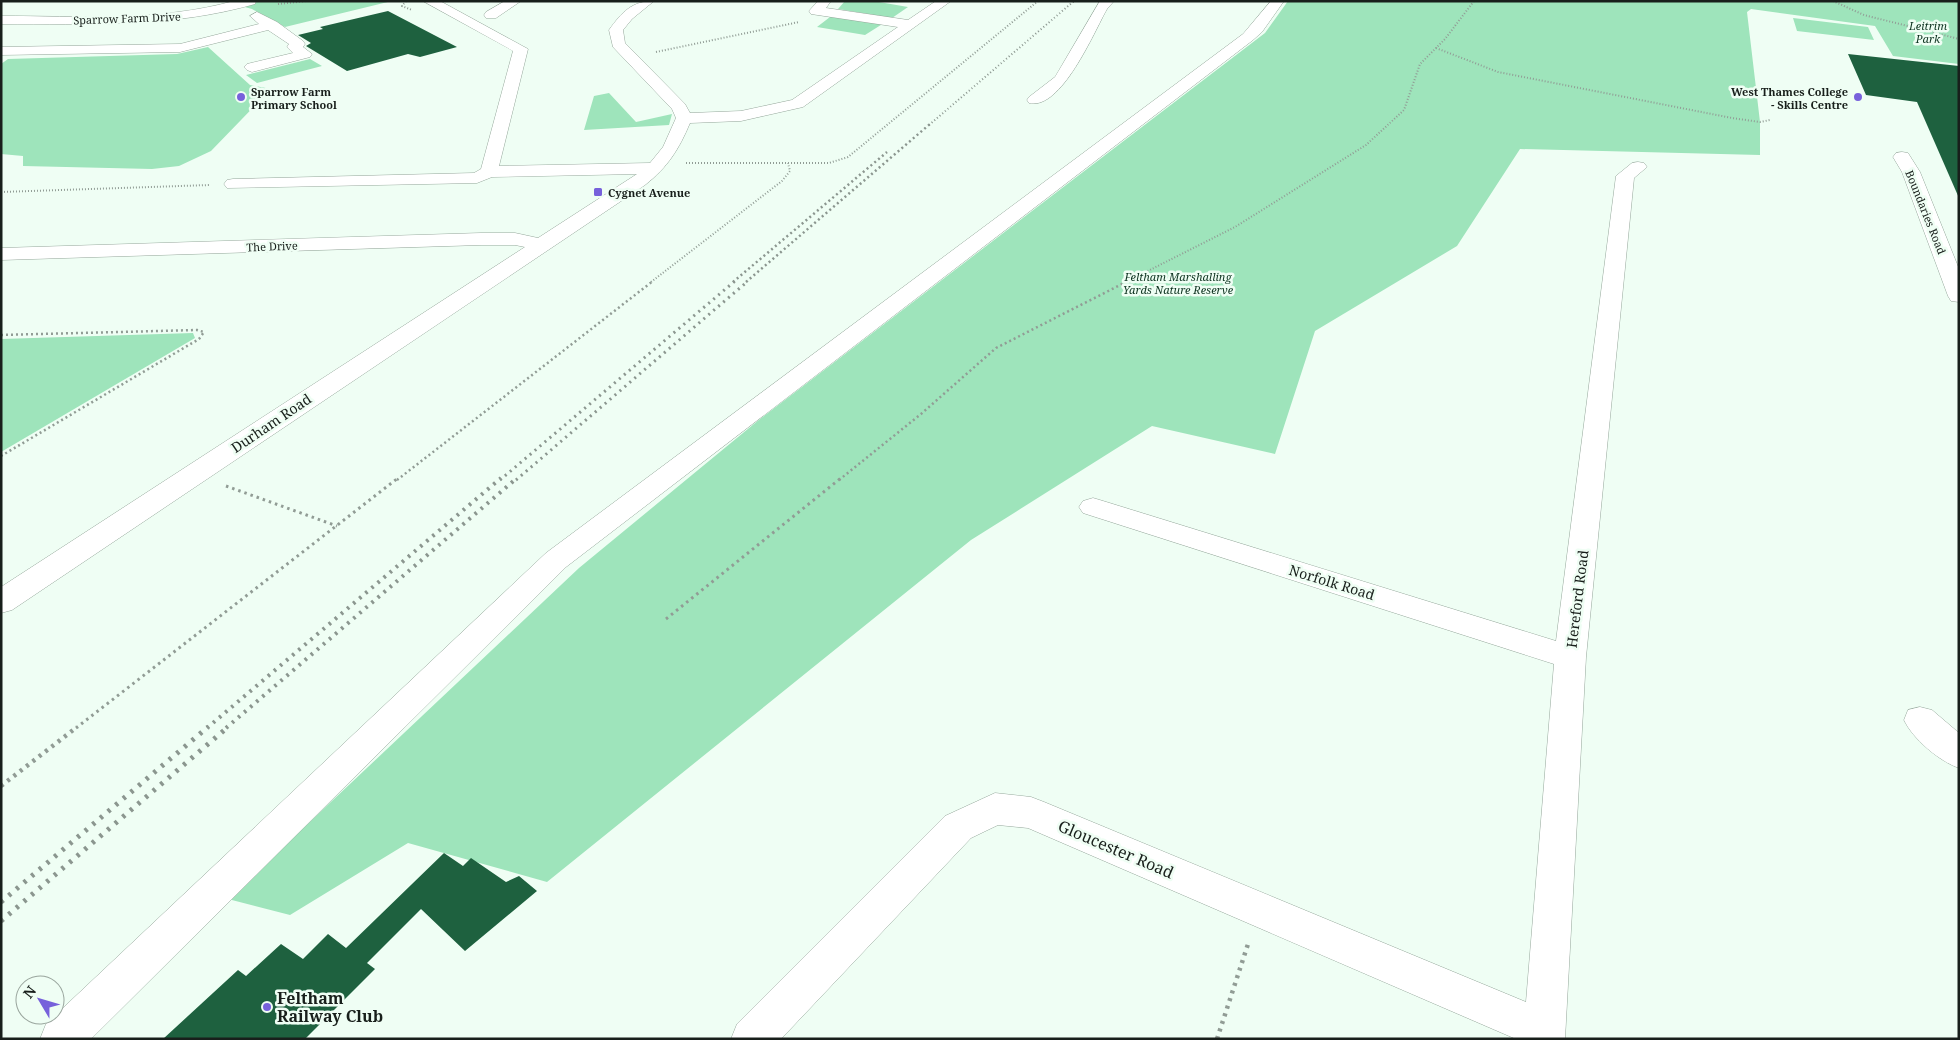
<svg xmlns="http://www.w3.org/2000/svg" width="1960" height="1040" viewBox="0 0 1960 1040" font-family="'Noto Serif',serif">
<style>
.green{fill:#9ee4bb}
.building{fill:#1e613f}
.lines{fill:none;stroke-linecap:round;stroke-linejoin:round}
.minor-casing{stroke:#95a79b;stroke-width:1}
.path-far3{stroke:#919c95;stroke-width:2;stroke-dasharray:1 2;stroke-linecap:butt}
.path-far2{stroke:#919c95;stroke-width:2.5;stroke-dasharray:2 3;stroke-linecap:butt}
.path-far1{stroke:#919c95;stroke-width:3;stroke-dasharray:2.5 4;stroke-linecap:butt}
.path{stroke:#919c95;stroke-width:4.5;stroke-dasharray:3 5;stroke-linecap:butt}
.minor{fill:#fff;fill-rule:evenodd}
.rail-far4{stroke:#8b968f;stroke-width:2;stroke-dasharray:1 2.5;stroke-linecap:butt}
.rail-far3{stroke:#8b968f;stroke-width:2.5;stroke-dasharray:2 3;stroke-linecap:butt}
.rail-far2{stroke:#8b968f;stroke-width:3;stroke-dasharray:2 4.5;stroke-linecap:butt}
.rail-far1{stroke:#8b968f;stroke-width:4;stroke-dasharray:2.5 5.5;stroke-linecap:butt}
.rail{stroke:#8b968f;stroke-width:5;stroke-dasharray:3 7;stroke-linecap:butt}
.poi-dot{fill:#7761db;stroke:#effef4;stroke-width:2}
.labels{text-anchor:middle;dominant-baseline:central;stroke-width:5;stroke-linejoin:round;paint-order:stroke}
.far-street-label{font-size:11px;fill:#181f1b;stroke:#effef4}
.far-park-label{font-size:11px;font-style:italic;fill:#0c321f;stroke:#effef4}
.far-poi-label{font-size:11px;font-weight:bold;fill:#181f1b;stroke:#effef4;text-anchor:start}
.street-label{font-size:14px;fill:#181f1b;stroke:#effef4}
.near-street-label{font-size:16px;fill:#181f1b;stroke:#effef4}
.near-poi-label{font-size:16px;font-weight:bold;fill:#181f1b;stroke:#effef4;text-anchor:start}
</style>
<rect width="100%" height="100%" fill="#effef4"/>
<!-- green -->
<path class="green" d="M255,1H392L285,27L252,9L241,6Z
M845,1L879,2L908,7L892,18L838,9Z
M1288,1H1959V64L1893,56L1875,26L1751,9L1747,12L1760,122V155L1520,149L1457,246L1315,331L1275,454L1152,426L971,540L547,882L408,843L290,915L228,899L579,568L760,419L1265,33Z
M837,16L884,23L865,35L817,27L830,17Z
M1793,18L1868,27L1874,40L1797,31Z
M208,47L250,85L271,89L211,151L179,166L152,169L23,166V156L1,154V64L8,59L177,54Z
M310,59L322,66L257,83L246,75Z
M609,93L636,122L672,114L669,125L584,130L594,96Z
M193,333L195,338L1,452V339Z"/>
<!-- building -->
<path class="building" d="M388,11L457,47L420,57L408,54L347,71L306,46L311,43L298,35L323,29L320,27Z
M1848,54L1959,66V198L1917,102L1866,95Z
M444,853L463,866L471,858L506,882L519,876L537,891L465,951L421,909L367,963L375,969L305,1039H163L238,970L246,976L281,944L303,959L328,934L346,948Z"/>
<g class="lines">
<!-- minor casing -->
<g class="minor-casing">
<path id="minor" d="M234,1H256L255,4C171,28 87,24 1,24V16C79,16 159,22 234,1Z
M423,1H440L528,49L499,166L650,163L663,147L676,118L672,109L613,47L609,30C622,12 632,1 654,1L632,19L623,30L625,43L685,104L690,113L741,111L792,100L898,27L811,14L809,11L818,1H831L826,8L908,20L936,1H951L803,107L741,121L690,123C679,149 668,167 645,185L12,610L1,613V587L525,247L515,245H481L1,260V248L481,233H515L538,238L637,174L492,177L477,183L227,188L224,184L227,180L233,179L474,173L481,169L513,51Z
M505,1H521L496,18H486L484,15L486,12Z
M1100,1H1114L1107,9C1094,32 1061,111 1029,103L1027,100L1029,97L1055,77Z
M1271,1H1284L1262,32L1253,40L566,567L91,1039H40L46,1024L546,553L1243,34Z
M257,12L277,22L303,41L305,44L303,47L312,54L310,57L252,72L247,70L244,67L247,64L293,53L287,47L289,44L268,30L180,52L1,55V47L180,44L259,24L250,16Z
M1902,152L1908,153L1920,172L1959,269V302L1951,301L1948,296L1902,172L1893,157L1896,153Z
M1638,162L1644,163L1647,167L1634,178L1586,657L1565,1039H1516L1028,828L998,825L971,838L781,1039H731L737,1024L945,816L995,793L1031,797L1044,802L1526,1002L1554,664L1083,513L1079,507L1083,501L1093,498L1103,501L1556,641L1616,176L1632,163Z
M1920,707L1932,710L1959,733V768C1939,761 1913,739 1904,720L1908,710Z"/>
</g>
<!-- path-far3 -->
<path class="path-far3" d="M406,1L402,6L412,10
M1833,1L1864,15L1959,39
M278,4L307,1
M1436,48L1498,72L1732,118L1760,122L1770,120
M656,52L799,22
M686,163H829L848,157L1038,1
M1,192L210,185
M651,282L782,181L790,171L788,163
M1126,282L1235,227L1366,145L1404,110L1420,64L1445,39L1474,1"/>
<!-- path-far2 -->
<path class="path-far2" d="M1,335L197,330L204,332L199,339L1,456
M397,480L653,281
M839,480L921,414L996,348L1128,281"/>
<!-- path-far1 -->
<path class="path-far1" d="M226,486L337,526
M666,619L841,478
M76,728L398,478"/>
<!-- path -->
<path class="path" d="M1,786L77,727
M1217,1039L1249,941"/>
<!-- minor -->
<use href="#minor" class="minor"/>
<!-- rail-far4 -->
<path class="rail-far4" d="M929,125L1074,1"/>
<!-- rail-far3 -->
<path class="rail-far3" d="M733,282L887,152
M746,282L930,124"/>
<!-- rail-far2 -->
<path class="rail-far2" d="M500,480L735,281
M516,480L748,281"/>
<!-- rail-far1 -->
<path class="rail-far1" d="M207,728L501,478
M226,728L517,478"/>
<!-- rail -->
<path class="rail" d="M1,902L208,727
M1,921L228,727"/>
</g>
<!-- markers -->
<g class="poi-dot">
<circle cx="241" cy="97" r="5"/>
<circle cx="1858" cy="97" r="5"/>
<rect x="593" y="187" width="10" height="10" rx="2.5"/>
<circle cx="267" cy="1007" r="5"/>
</g>
<g class="labels">
<!-- far-street labels -->
<g class="far-street-label">
<text transform="translate(127 18) rotate(-2)">Sparrow Farm Drive</text>
<text transform="translate(1926 212) rotate(68)">Boundaries Road</text>
<text transform="translate(272 246) rotate(-2)">The Drive</text>
</g>
<!-- far-park labels -->
<g class="far-park-label">
<text x="1928" y="25">Leitrim<tspan x="1928" dy="13">Park</tspan></text>
<text x="1178" y="276">Feltham Marshalling<tspan x="1178" dy="13">Yards Nature Reserve</tspan></text>
</g>
<!-- far-poi labels -->
<g class="far-poi-label">
<text x="251" y="91">Sparrow Farm<tspan x="251" dy="13">Primary School</tspan></text>
<text x="1848" y="91" text-anchor="end">West Thames College<tspan x="1848" dy="13">- Skills Centre</tspan></text>
<text x="608" y="192">Cygnet Avenue</text>
</g>
<!-- street labels -->
<g class="street-label">
<text transform="translate(271 423) rotate(-34)">Durham Road</text>
<text transform="translate(1332 582) rotate(17)">Norfolk Road</text>
<text transform="translate(1577 599) rotate(-83)">Hereford Road</text>
</g>
<!-- near-street labels -->
<g class="near-street-label">
<text transform="translate(1116 849) rotate(23)">Gloucester Road</text>
</g>
<!-- near-poi labels -->
<g class="near-poi-label">
<text x="277" y="998">Feltham<tspan x="277" dy="18">Railway Club</tspan></text>
</g>
</g>
<!-- border -->
<rect width="1960" height="1040" fill="none" stroke="#181f1b" stroke-width="5"/>
<!-- north arrow -->
<g transform="translate(40 1000) rotate(308)"><circle r="24" fill="#effef4" stroke="#99a59d"/>
<path d="M0-4L9 19L0 12L-9 19Z" fill="#7761db"/>
<text y="-8" font-size="14" font-weight="bold" text-anchor="middle" fill="#181f1b">N</text>
</g>
</svg>
